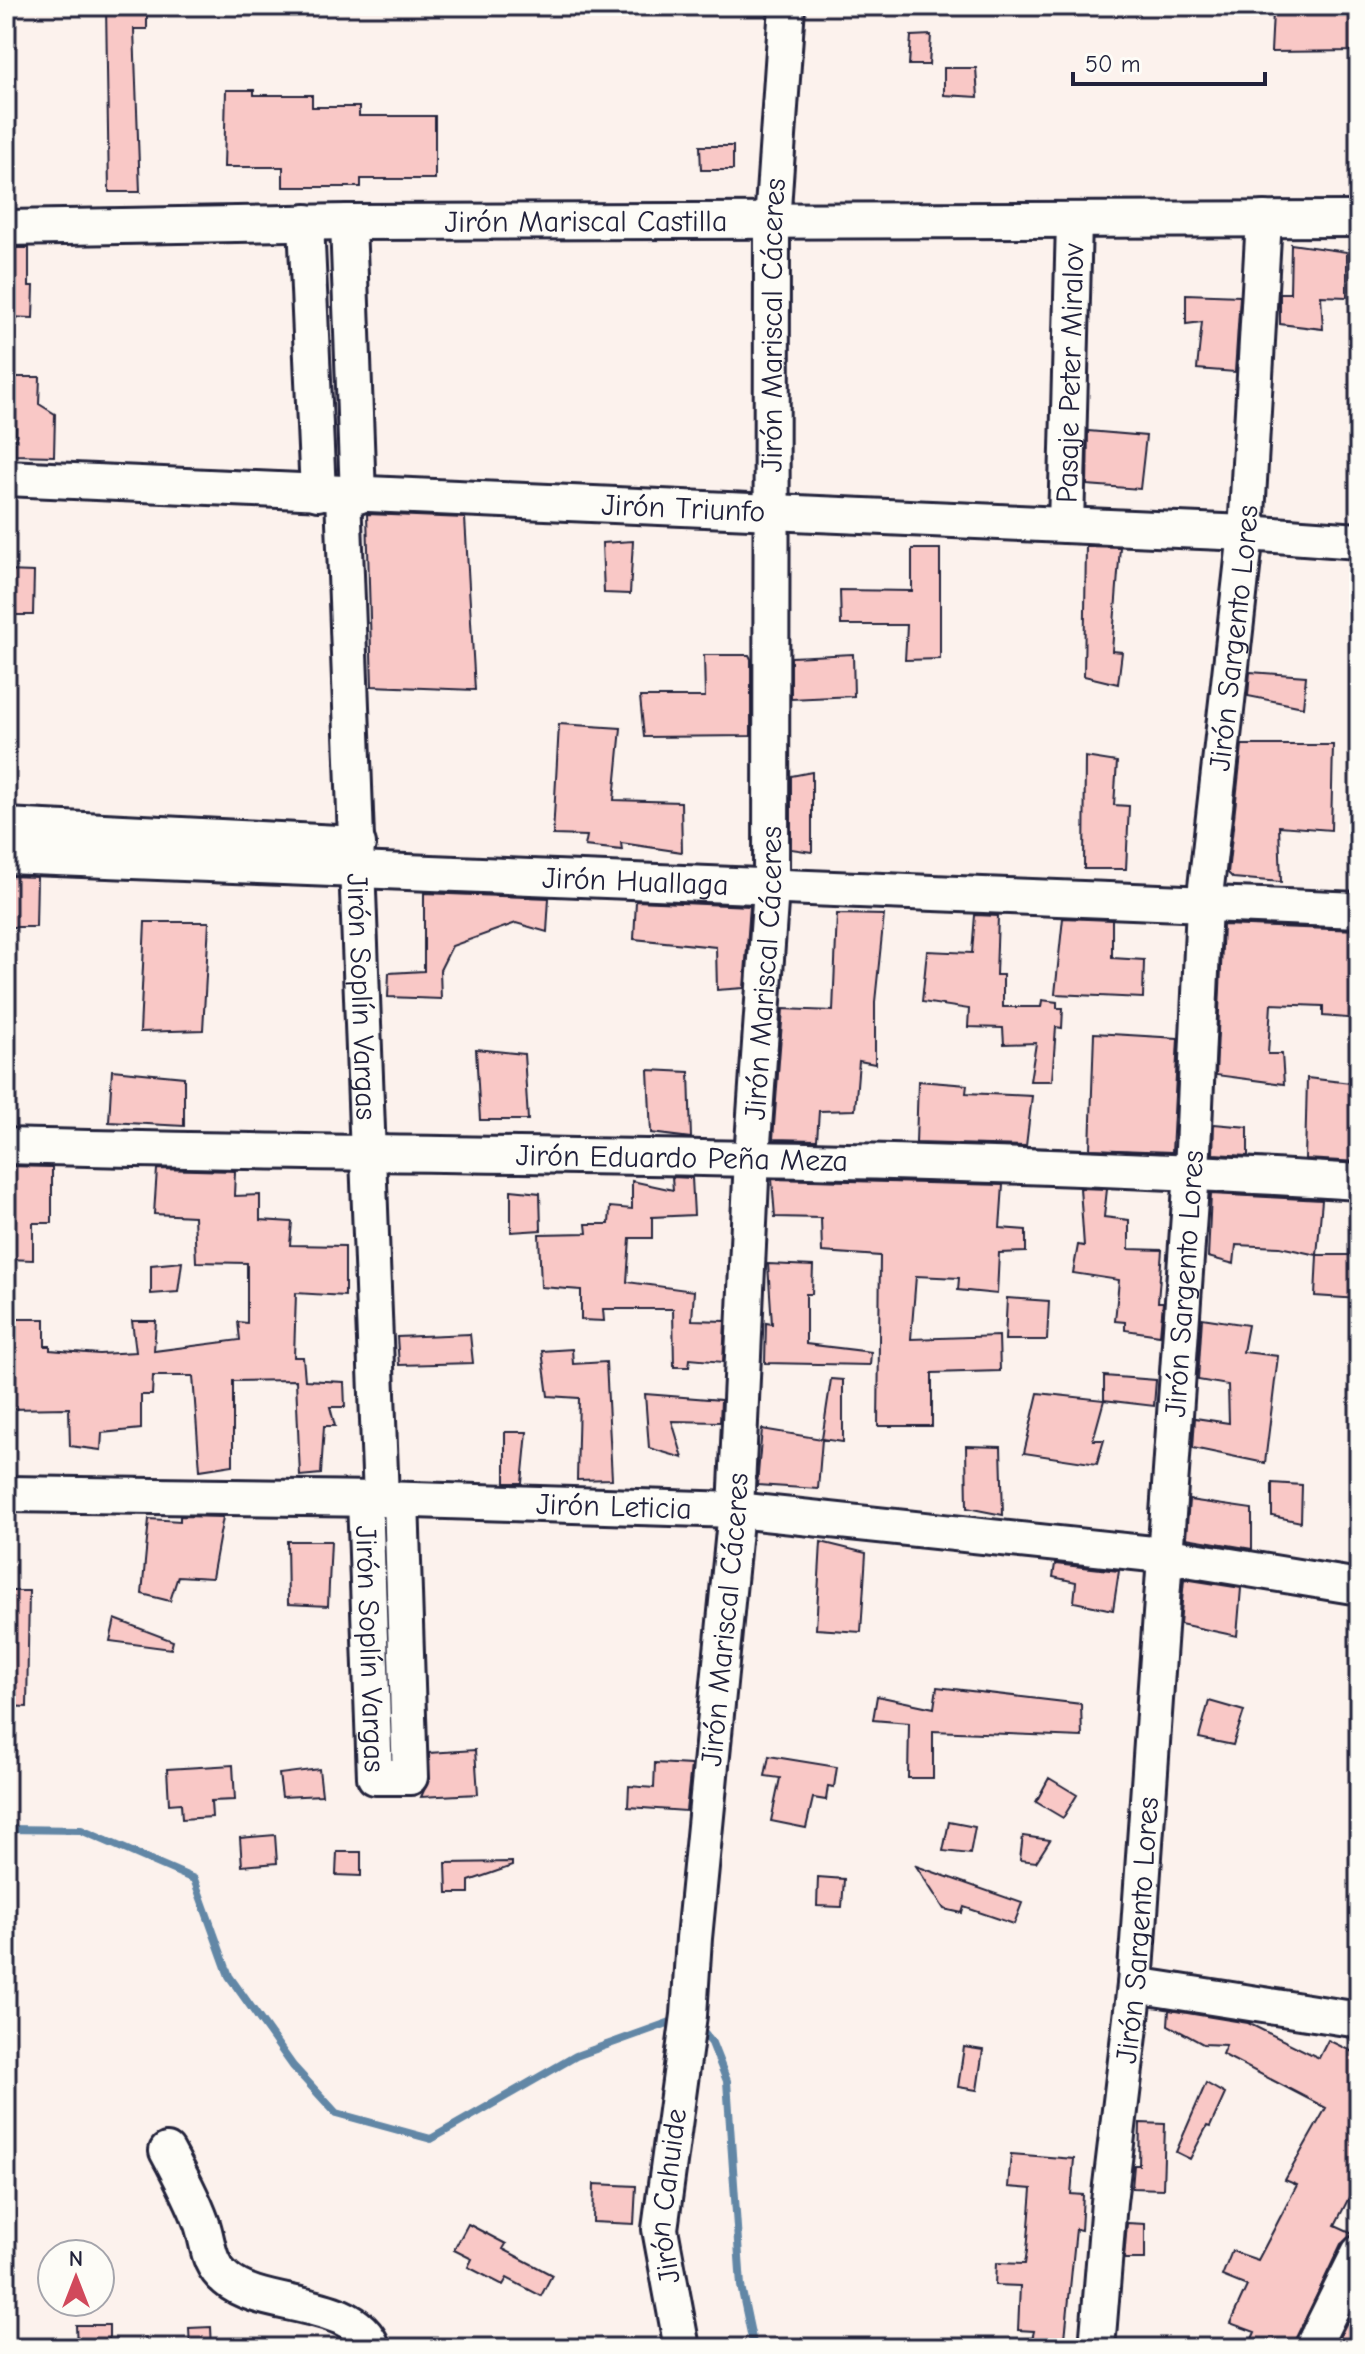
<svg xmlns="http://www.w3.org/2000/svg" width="1365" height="2354" viewBox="0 0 1365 2354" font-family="'Comic Neue',sans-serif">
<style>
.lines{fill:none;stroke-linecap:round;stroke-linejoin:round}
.stream{stroke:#6287a6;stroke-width:8}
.building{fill:#f9c8c6;stroke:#22223b;stroke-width:2}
.minor-casing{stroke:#22223b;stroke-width:40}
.minor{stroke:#fdfcf7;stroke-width:34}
.labels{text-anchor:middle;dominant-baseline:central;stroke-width:7;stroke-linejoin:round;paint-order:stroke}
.street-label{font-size:30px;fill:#22223b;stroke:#fdfcf7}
</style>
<rect width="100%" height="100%" fill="#fcf2ed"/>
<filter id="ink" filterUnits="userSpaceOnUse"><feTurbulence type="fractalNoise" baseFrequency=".0125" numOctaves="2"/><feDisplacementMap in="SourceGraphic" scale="16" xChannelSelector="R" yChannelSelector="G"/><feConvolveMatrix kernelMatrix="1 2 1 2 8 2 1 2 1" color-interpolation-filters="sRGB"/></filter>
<g filter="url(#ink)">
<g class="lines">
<!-- stream -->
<path class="stream" d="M7,1829L81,1830L194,1879L229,1976L293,2066L336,2113L431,2139L576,2056L679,2019
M698,2026L712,2043L727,2081L741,2286L754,2348"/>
</g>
<!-- building -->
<path class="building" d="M106,6H147V29H134L140,192H109Z
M1298,6L1359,8V51L1271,52L1273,12Z
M931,35L929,65H909L911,36Z
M944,68H976L978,97L944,95Z
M226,90H254V95H312V107H359V116H435V179H361V187H283V167H224Z
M700,146H733V170H701Z
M1291,244L1347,252V297L1321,296L1323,329L1280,324V293H1290Z
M6,248H29V286H34L33,318L6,317Z
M1186,294L1240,296L1235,372L1197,369L1202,322L1186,324Z
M6,377H40L39,404L55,414L54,456L15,455L16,428L6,427Z
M1088,431L1146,436L1140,489L1087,485Z
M367,514L465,518L475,690L372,686Z
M633,541L630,594L604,593L602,543Z
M1086,546L1120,547L1112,651L1122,652L1118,684L1084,676Z
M912,549H940V659L905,660L907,625H841L840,590L912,591Z
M6,571L34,572L33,615H6Z
M853,654L854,696L791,699V657Z
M704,655H749L751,659V736L644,737L640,697H705Z
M1250,672L1306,676L1303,707L1248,696Z
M559,724L621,728L614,800L681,802L682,852L621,843L622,850L585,846L587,836L553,835Z
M1242,745H1333L1331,830L1279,826L1281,882L1233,878L1228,873Z
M1085,757L1117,762L1114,805L1129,806L1126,869H1084Z
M812,772V852L791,849V776Z
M6,876L37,877L36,927H6Z
M424,893L549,898L547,932L516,923L452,946L440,970L441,999L388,997L389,973L424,971Z
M636,901L750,906L744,988L717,990L716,947L634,939Z
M837,914L884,915L875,1002V1064L859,1061L855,1110L819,1111L817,1140L773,1139L783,1009L833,1011Z
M975,915L998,916L996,975H1003V1007H1041L1042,1000L1057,1002V1008H1063L1062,1028L1056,1027L1052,1081H1030L1036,1043L1004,1044L1003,1028L968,1027L969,1009L922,1002L927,951L972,953Z
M1063,918L1112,920V958L1144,960L1143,998L1055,994Z
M145,922H209L203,1030L140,1032Z
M1223,925L1359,930V1019L1323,1016V1006L1271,1004L1268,1054H1282L1284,1084L1216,1075Z
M1094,1033L1178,1038L1172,1152L1090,1149Z
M476,1049L524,1054L528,1120H480Z
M112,1070L184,1077V1126L109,1122Z
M648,1070L689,1072L691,1138L651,1133Z
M1307,1078L1359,1084V1162L1305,1159Z
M918,1081L967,1085L966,1093L1032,1096L1026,1146L916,1143Z
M1214,1124L1248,1127V1156L1213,1154Z
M6,1166L52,1167V1223H33V1260L6,1259Z
M157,1169L235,1171L234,1196L260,1195V1220L292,1222L290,1245L345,1246V1296L296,1293L294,1357H303L305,1380L344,1382L345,1407H330L335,1426H324L321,1474L300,1476L296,1380L233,1381V1465L200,1470L193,1376H153L152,1395H141V1429L102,1433L101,1450L70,1446L69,1408L6,1409V1319H45V1346H50V1350L99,1354L136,1352L132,1321H156L154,1351L240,1340L238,1322L247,1323V1263L196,1262L194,1216L154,1214Z
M672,1177L692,1178L694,1215L652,1217V1238H630L627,1282L694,1291L692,1320L725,1321L723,1362L690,1359L689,1367H674L673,1309H603L604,1321L581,1320V1290L541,1287L539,1234L587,1233L586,1224H609L610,1207L632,1209V1181L673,1190Z
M772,1179L1003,1185L1000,1228L1026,1230V1252L999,1253L997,1294L958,1290L959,1278L916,1276L911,1339L999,1336L1000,1371L932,1373V1426H878L880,1256L822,1252L821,1218L775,1217Z
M1080,1188L1107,1189L1104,1217L1129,1220V1249L1162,1250L1158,1302H1163L1160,1335L1125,1330V1322L1115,1321L1119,1280L1073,1273L1078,1245L1084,1246Z
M511,1190L540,1193L541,1230L511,1232Z
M1211,1194L1322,1200L1317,1255L1280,1247L1236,1245L1234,1264L1208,1257Z
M1317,1255H1359V1299L1315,1296Z
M182,1262L178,1292L151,1294V1265Z
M768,1264L813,1266L812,1294H806V1344L871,1352L870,1365L765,1363L766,1323L772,1324Z
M1007,1298L1049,1301L1047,1340H1005Z
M1202,1318L1248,1325L1243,1352L1278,1356L1265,1463L1193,1448L1195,1418L1229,1423L1228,1385L1198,1380Z
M470,1334L473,1363L399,1365L397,1337Z
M572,1349L573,1364L606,1362L612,1479L577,1480L579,1398L548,1396L542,1351Z
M1104,1376L1156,1380L1154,1406L1104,1400Z
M831,1379L843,1380V1442L822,1439Z
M1038,1393L1104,1400L1093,1440H1104L1097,1464L1024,1453Z
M645,1394L721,1400L720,1422L672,1421L683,1458L649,1448Z
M762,1429L822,1439L818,1489L757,1485Z
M505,1432H527L522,1483H505Z
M966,1446L1001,1447L1003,1515L967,1508Z
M1272,1483L1302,1485L1301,1522L1272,1516Z
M1189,1500L1252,1509V1549L1186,1538Z
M180,1516L223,1517L212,1578L178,1576L170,1601L142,1594L149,1519L180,1521Z
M287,1541H331L328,1606L288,1604Z
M821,1542L866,1553L861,1632L816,1629Z
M1055,1564L1119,1571L1113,1610L1074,1602L1076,1582L1053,1577Z
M1184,1579L1241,1588L1237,1636L1180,1624Z
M6,1591H29L27,1707L6,1706Z
M115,1619L173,1641L171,1649L110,1641Z
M937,1687L1081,1704L1082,1737L933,1731V1778H908L909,1723L873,1720L877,1696L934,1708Z
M1209,1701L1244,1711L1233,1745L1199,1738Z
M475,1750L478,1794L421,1797L430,1777L429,1753Z
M769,1756L837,1767L834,1787L828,1786L826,1800L813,1798L806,1828L771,1821L780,1778L765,1776Z
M655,1763L691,1765L686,1811L628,1807L629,1786L654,1788Z
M233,1765L235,1800L211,1801L212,1817L182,1819L181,1803L169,1804L167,1769Z
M319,1769L322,1795L282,1797L279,1774Z
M1049,1778L1077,1795L1063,1818L1036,1802Z
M949,1822L975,1827L970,1854L943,1851Z
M275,1835L277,1863L242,1866L240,1838Z
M1023,1836L1050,1840L1036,1862L1020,1860Z
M337,1852H361V1876L336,1875Z
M512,1862V1866L469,1881V1893H447L446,1863Z
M916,1866L1022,1903L1014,1924L964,1907L962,1913L944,1909Z
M818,1877L844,1879L842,1907L817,1906Z
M1169,2010L1248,2023L1319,2058L1328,2040L1359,2055V2178L1335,2225L1355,2234L1341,2244L1292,2348H1248L1255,2332L1230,2323L1247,2286L1222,2276L1232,2251L1258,2260L1297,2185L1285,2180L1326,2108L1222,2054L1226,2045L1203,2044L1168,2025Z
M964,2047L983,2050L977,2090L958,2087Z
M1206,2083L1225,2094L1210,2127L1207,2126L1190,2159L1176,2152Z
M1140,2123L1165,2124L1163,2189L1132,2188L1134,2165H1139Z
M1011,2154L1074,2159L1071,2194L1083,2195L1081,2230L1076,2229L1064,2348H1030L1034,2331L1018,2330L1020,2286L995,2285L996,2263L1025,2264L1027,2251L1032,2189L1008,2187Z
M594,2184L636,2186L634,2224L593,2222Z
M1127,2223L1145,2224V2259H1124Z
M468,2224L506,2244L503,2249L552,2275L541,2296L507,2278L503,2285L468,2267L472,2259L454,2250Z
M1359,2298V2348H1334Z
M76,2325H109V2348H77Z
M211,2327L212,2348H190L189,2328Z"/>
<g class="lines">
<!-- minor casing -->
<g class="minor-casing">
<g id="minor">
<path d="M306,222L318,493"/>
<path d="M348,222L358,496"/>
<path id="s1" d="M6,228L348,222L1359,219"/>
<path id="s2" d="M6,478L1246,533L1359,541"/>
<path id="s3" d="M343,495L381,1499"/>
<path id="s4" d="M1066,525L1074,222"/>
<path d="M6,826L358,844"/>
<path id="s5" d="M6,856L1359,910"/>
<path id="s6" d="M6,1146C457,1158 908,1153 1359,1182"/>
<path id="s7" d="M6,1494L381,1499L736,1510L1162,1555L1359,1587"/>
<path id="s8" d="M365,1499L375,1777H410L401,1500"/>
<path d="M1135,1985L1359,2020"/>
<path d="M167,2151C180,2175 193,2199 202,2224C209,2245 207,2263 226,2279C262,2311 353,2296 373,2348"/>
<path id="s9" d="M682,2348L660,2229L689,2015L694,1938L736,1510L752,1157L771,888L772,223L787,6"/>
<path id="s10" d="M1097,2348L1109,2202L1135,1985L1192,1172L1204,905L1246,533L1264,219"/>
<path d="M1312,2348L1359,2253"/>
</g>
</g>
<!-- minor -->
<use href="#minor" class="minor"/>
</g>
</g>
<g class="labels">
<!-- street labels -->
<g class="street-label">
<text stroke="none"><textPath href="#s1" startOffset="580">Jirón Mariscal Castilla</textPath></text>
<text stroke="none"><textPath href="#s9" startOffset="2030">Jirón Mariscal Cáceres</textPath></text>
<text stroke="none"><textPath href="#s4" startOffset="152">Pasaje Peter Miralov</textPath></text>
<text stroke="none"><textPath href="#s2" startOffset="678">Jirón Triunfo</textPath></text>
<text stroke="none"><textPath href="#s10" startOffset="1716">Jirón Sargento Lores</textPath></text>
<text stroke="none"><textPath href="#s5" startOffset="630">Jirón Huallaga</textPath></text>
<text stroke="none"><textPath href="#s9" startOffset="1382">Jirón Mariscal Cáceres</textPath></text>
<text stroke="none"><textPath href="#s3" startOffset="502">Jirón Soplín Vargas</textPath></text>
<text stroke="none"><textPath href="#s6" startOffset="676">Jirón Eduardo Peña Meza</textPath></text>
<text stroke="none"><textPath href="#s10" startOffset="1068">Jirón Sargento Lores</textPath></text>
<text stroke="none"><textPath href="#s7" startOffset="608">Jirón Leticia</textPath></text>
<text stroke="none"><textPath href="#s9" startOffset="734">Jirón Mariscal Cáceres</textPath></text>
<text stroke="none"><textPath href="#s8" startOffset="150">Jirón Soplín Vargas</textPath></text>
<text stroke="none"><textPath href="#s10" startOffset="420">Jirón Sargento Lores</textPath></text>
<text stroke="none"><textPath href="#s9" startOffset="154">Jirón Cahuide</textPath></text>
</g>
</g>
<!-- margin -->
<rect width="1365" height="2354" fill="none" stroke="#fdfcf7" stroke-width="32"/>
<rect x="16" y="16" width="1333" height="2322" fill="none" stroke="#22223b" stroke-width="3" filter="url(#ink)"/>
<!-- north arrow -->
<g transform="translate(76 2278)"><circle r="38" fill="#fdfcf7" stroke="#a5a5ac" stroke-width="2"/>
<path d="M0-6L14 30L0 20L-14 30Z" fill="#d1495b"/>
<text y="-12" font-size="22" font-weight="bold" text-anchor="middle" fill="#22223b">N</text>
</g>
<!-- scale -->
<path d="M1073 72v12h192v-12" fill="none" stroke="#22223b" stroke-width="4"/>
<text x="1085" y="72" font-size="24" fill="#22223b" stroke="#fdfcf7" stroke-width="6" paint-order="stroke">50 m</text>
</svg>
